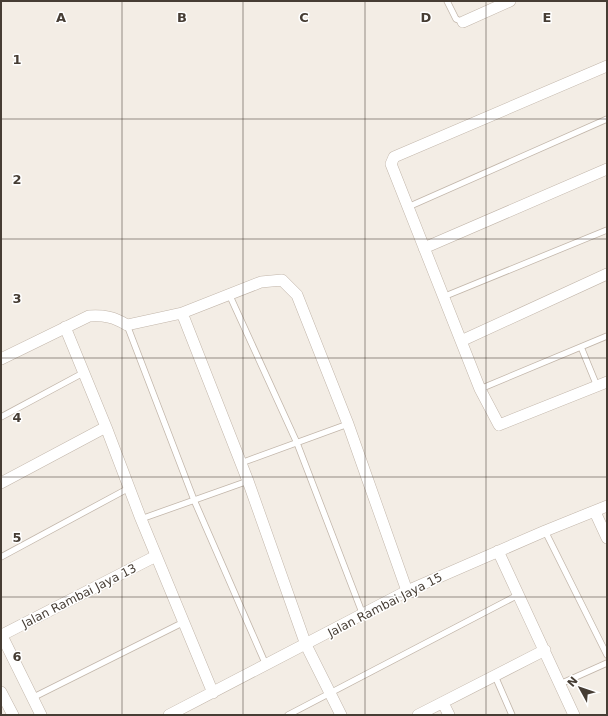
<svg xmlns="http://www.w3.org/2000/svg" width="608" height="716" viewBox="0 0 608 716" font-family="'DejaVu Sans',sans-serif">
<style>
.lines{fill:none;stroke-linecap:round;stroke-linejoin:round}
.service-casing{stroke:#c2b6aa;stroke-width:7}
.minor-casing{stroke:#c2b6aa;stroke-width:12}
.service{stroke:#fff;stroke-width:5.5}
.minor{stroke:#fff;stroke-width:11}
.grid{fill:none;stroke:#463d34;stroke-width:1;stroke-opacity:0.55}
.labels{text-anchor:middle;dominant-baseline:central;stroke-width:3;stroke-linejoin:round;paint-order:stroke}
.street-label{font-size:12px;fill:#463d34;stroke:#fff}
.grid-label{font-size:13px;text-anchor:middle;font-weight:bold;fill:#463d34;stroke:#fff;stroke-width:3;stroke-linejoin:round;paint-order:stroke}
</style>
<rect width="100%" height="100%" fill="#f3ede5"/>
<g class="lines">
<!-- service casing -->
<g class="service-casing">
<path id="service" d="M447,1L456,19L463,22
M408,207L607,119
M229,294L297,443L363,615
M443,297L607,230
M127,325L194,500L266,665
M581,347L597,386
M480,389L607,336
M1,417L83,373
M241,463L348,424
M141,519L248,481
M545,531L607,655
M1,557L129,488
M495,676L512,715
M560,684L607,663
M32,698L184,622
M288,715L518,595"/>
</g>
<!-- minor casing -->
<g class="minor-casing">
<path id="minor" d="M463,22L510,1
M607,66L394,157L391,164L480,389L499,425L607,382
M424,248L607,169
M182,313L248,481L306,645L341,715
M65,327L106,427L141,519L213,693
M461,341L607,274
M1,359L89,316C104,315 114,317 127,325L182,313L261,282L282,280L297,295L348,424L407,591
M1,483L106,427
M595,512L607,538
M498,551L574,715
M1,634L41,715
M2,635L156,556
M1,692L13,715
M443,703L449,715
M169,715L407,591L545,531L607,506
M418,715L545,650"/>
</g>
<!-- service -->
<use href="#service" class="service"/>
<!-- minor -->
<use href="#minor" class="minor"/>
</g>
<!-- grid -->
<path class="grid" d="M122,1V715M243,1V715M365,1V715M486,1V715M1,119H607M1,239H607M1,358H607M1,477H607M1,597H607"/>
<g class="labels">
<!-- street labels -->
<g class="street-label">
<text transform="translate(79 596) rotate(-27)">Jalan Rambai Jaya 13</text>
<text transform="translate(385 605) rotate(-27)">Jalan Rambai Jaya 15</text>
</g>
</g>
<g class="grid-label">
<text x="61" y="22">A</text>
<text x="182" y="22">B</text>
<text x="304" y="22">C</text>
<text x="426" y="22">D</text>
<text x="547" y="22">E</text>
<text x="17" y="64">1</text>
<text x="17" y="184">2</text>
<text x="17" y="303">3</text>
<text x="17" y="422">4</text>
<text x="17" y="542">5</text>
<text x="17" y="661">6</text>
</g>
<!-- border -->
<rect width="608" height="716" fill="none" stroke="#463d34" stroke-width="4"/>
<!-- north arrow -->
<g transform="translate(580 688) rotate(310)" stroke="#ffffff" stroke-width="3" paint-order="stroke">
<path d="M0-3L7 15L0 10L-7 15Z" fill="#463d34"/>
<text y="-6" font-size="11" font-weight="bold" text-anchor="middle" fill="#463d34">N</text>
</g>
</svg>
